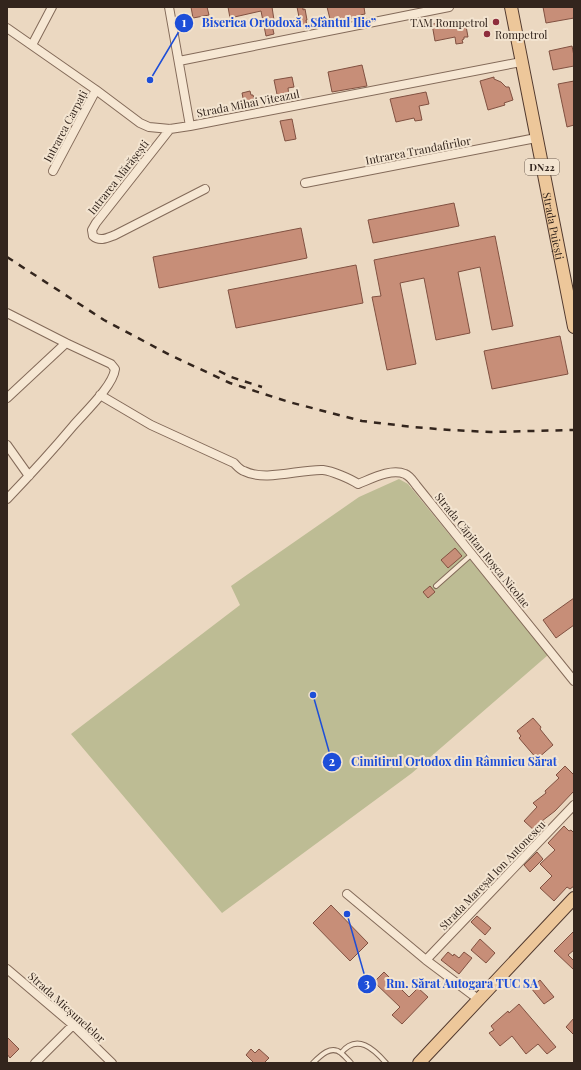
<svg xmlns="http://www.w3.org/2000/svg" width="581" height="1070" viewBox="0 0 581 1070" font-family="'Playfair Display',serif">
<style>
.cemetery{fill:#bdbc94}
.building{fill:#c78e78;stroke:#815141}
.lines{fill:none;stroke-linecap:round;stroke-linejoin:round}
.lane-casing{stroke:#836a59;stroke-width:6}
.street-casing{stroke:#836a59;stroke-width:10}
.primary-casing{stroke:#51392e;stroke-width:14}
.lane{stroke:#f6e7d3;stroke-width:4}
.street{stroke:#f6e7d3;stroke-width:8}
.primary{stroke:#edc79a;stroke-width:12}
.rail{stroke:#33251d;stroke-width:2.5;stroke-dasharray:7 7;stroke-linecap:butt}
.poi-dot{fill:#8e2d3c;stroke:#f3e4d0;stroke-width:1.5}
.labels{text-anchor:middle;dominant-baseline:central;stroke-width:4;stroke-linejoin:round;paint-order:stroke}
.shield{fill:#f3e4d0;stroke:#6d5e53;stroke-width:1}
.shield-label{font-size:10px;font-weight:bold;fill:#33251d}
.poi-label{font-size:11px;fill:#33251d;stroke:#f3e4d0;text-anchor:end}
.street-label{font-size:11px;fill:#33251d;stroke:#f3e4d0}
.leader{fill:none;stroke:#1d4ed8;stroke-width:1.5}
.callout-dot{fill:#1d4ed8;stroke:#f3e4d0;stroke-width:1.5}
.mark-label{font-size:12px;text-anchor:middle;font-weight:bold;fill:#fff}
.callout-label{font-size:12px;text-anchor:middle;font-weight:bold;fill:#1d4ed8;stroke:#f3e4d0;stroke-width:4;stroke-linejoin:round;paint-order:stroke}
</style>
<rect width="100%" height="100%" fill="#ebd8c1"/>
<!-- cemetery -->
<path class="cemetery" d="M399,479L408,484L548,655L412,773L222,913L71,734L240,605L231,586L359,497Z"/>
<!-- building -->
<path class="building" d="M191,7H207L209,15L193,18Z
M228,7H272L274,20H271L274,34L266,36L261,11L230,18Z
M297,7H303V10L305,9L307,20H306L307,26L301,27Z
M327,7H364L365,14L360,15V16L339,22L338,18L330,19Z
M543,7H574V18L546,23Z
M461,20L462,27L466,26L468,37H464V39L462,40L463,43L456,44L455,37L435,41L432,24Z
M572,46L574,56V66L553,70L549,51Z
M362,65L367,86L332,92L328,72Z
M292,77L294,87L288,88L289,96L278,99L274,80Z
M494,77V79L501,82L506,87H509L513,100L504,103L505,105L488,110L480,81Z
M574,81V125L567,127L558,84Z
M250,91L251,95H253L255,103L253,104L254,107L245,108L242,93Z
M426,92L429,104L419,106L422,120L415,121L414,118L396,122L390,99Z
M292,119L296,139L285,141L280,121Z
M454,203L459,226L373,243L368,220Z
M301,228L307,258L159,288L153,257Z
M495,236L513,326L492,330L480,267L458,272L470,333L436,340L424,278L400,283L416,364L387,370L372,297L381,296L374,260Z
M356,265L363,303L236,328L228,290Z
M560,336L568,374L492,389L484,351Z
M455,548L462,556L448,568L441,560Z
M430,586L435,592L428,598L423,592Z
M574,598V625L556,638L543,620Z
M533,718L541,727L540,729L553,745L537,759L519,738L521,736L517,731Z
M565,766L574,775V791L555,811L542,821L545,823L536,832L524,821L537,807L533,803L546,793L545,791L559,778L556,775Z
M564,826L569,831L571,830L574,833V886L570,889L567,887L554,901L540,888L552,876L540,864L555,850L548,843Z
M537,852L543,859L530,872L524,865Z
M331,905L368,943L350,961L313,923Z
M477,916L491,928L485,935L471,922Z
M574,931V950L568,955L574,961V970L554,951Z
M480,939L495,953L486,963L471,950Z
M448,952L453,956L454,954L459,958L464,952L472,958L459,974L441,960Z
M384,972L409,997L418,988L428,997L402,1024L392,1015L400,1007L374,982Z
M540,980L554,997L544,1004L531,988Z
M519,1004L556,1047L547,1054L538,1044L526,1054L512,1036L500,1046L489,1033L494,1030L491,1026L508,1011L509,1013Z
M574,1018V1035L566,1027Z
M7,1037L19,1049L10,1058L7,1054Z
M251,1049L255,1053L259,1049L269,1058L264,1063H254L246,1055Z"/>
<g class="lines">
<!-- lane casing -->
<g class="lane-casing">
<path id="lane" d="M436,586L472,554
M341,1053C357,1033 374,1049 386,1063
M313,1063C321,1055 331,1045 341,1053C345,1056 348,1060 351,1063"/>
</g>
<!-- street casing -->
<g class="street-casing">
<path id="street" d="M169,7L190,126
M7,28L96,90L140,123L149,127L170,129L190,126L521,62
M32,45L52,7
M179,61L449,7
M170,129L96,223L92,230L93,236C100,242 107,238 115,235L205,189
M53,171L96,90
M305,183L536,138
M7,313L66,343L111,364L115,369C113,386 85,412 73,426C52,451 30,475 7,499
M100,395L151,425L234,463C237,466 240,470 244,471C265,482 300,469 323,470C332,471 351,479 358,484C371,479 391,468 405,474C410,476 413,481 416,485L574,681
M7,398L66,343
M7,445L29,476
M347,894L426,960L478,999
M426,960L574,805
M7,969L73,1025L112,1063
M35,1063L73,1025"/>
</g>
<!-- primary casing -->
<g class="primary-casing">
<g id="primary">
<path id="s1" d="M511,7L574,327"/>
<path d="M419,1063L574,898"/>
</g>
</g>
<!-- lane -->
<use href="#lane" class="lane"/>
<!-- street -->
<use href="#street" class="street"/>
<!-- primary -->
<use href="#primary" class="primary"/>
<!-- rail -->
<path class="rail" d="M7,257L104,320L170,355L230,383L289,402L362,421L413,427L450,430L491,432L574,430
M219,371L231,377L262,387"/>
</g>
<!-- markers -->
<g class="poi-dot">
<circle cx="496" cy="22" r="4"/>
<circle cx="487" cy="34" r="4"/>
</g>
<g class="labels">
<!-- shield labels -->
<rect class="shield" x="525" y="159" width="34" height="16" rx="3"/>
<g class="shield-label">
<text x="542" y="167">DN22</text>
</g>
<!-- poi labels -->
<g class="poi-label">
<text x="488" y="22">TAM Rompetrol</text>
<text x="495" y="34" text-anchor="start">Rompetrol</text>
</g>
<!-- street labels -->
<g class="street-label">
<text transform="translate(248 103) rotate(-11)">Strada Mihai Viteazul</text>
<text transform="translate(65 126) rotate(-62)">Intrarea Carpați</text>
<text transform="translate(418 150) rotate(-11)">Intrarea Trandafirilor</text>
<text transform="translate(118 177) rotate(-52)">Intrarea Mărășești</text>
<text stroke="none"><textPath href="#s1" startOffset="223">Strada Puiești</textPath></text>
<text transform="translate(483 550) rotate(51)">Strada Căpitan Roșca Nicolae</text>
<text transform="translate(492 875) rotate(-46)">Strada Mareșal Ion Antonescu</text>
<text transform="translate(67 1007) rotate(42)">Strada Micșunelelor</text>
</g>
</g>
<!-- callouts -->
<path class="leader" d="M150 80L184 23M313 695L332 762M347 914L367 984"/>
<g class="callout-dot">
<circle cx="150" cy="80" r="4"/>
<circle cx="313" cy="695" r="4"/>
<circle cx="347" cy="914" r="4"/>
<circle cx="184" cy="23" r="10"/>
<circle cx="332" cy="762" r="10"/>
<circle cx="367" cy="984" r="10"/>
</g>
<g class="mark-label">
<text x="184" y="27">1</text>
<text x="332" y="766">2</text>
<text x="367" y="988">3</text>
</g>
<g class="callout-label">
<text x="289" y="27">Biserica Ortodoxă „Sfântul Ilie”</text>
<text x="454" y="766">Cimitirul Ortodox din Râmnicu Sărat</text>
<text x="462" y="988">Rm. Sărat Autogara TUC SA</text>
</g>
<!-- border -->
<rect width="581" height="1070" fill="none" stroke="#33251d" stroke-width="16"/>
</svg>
